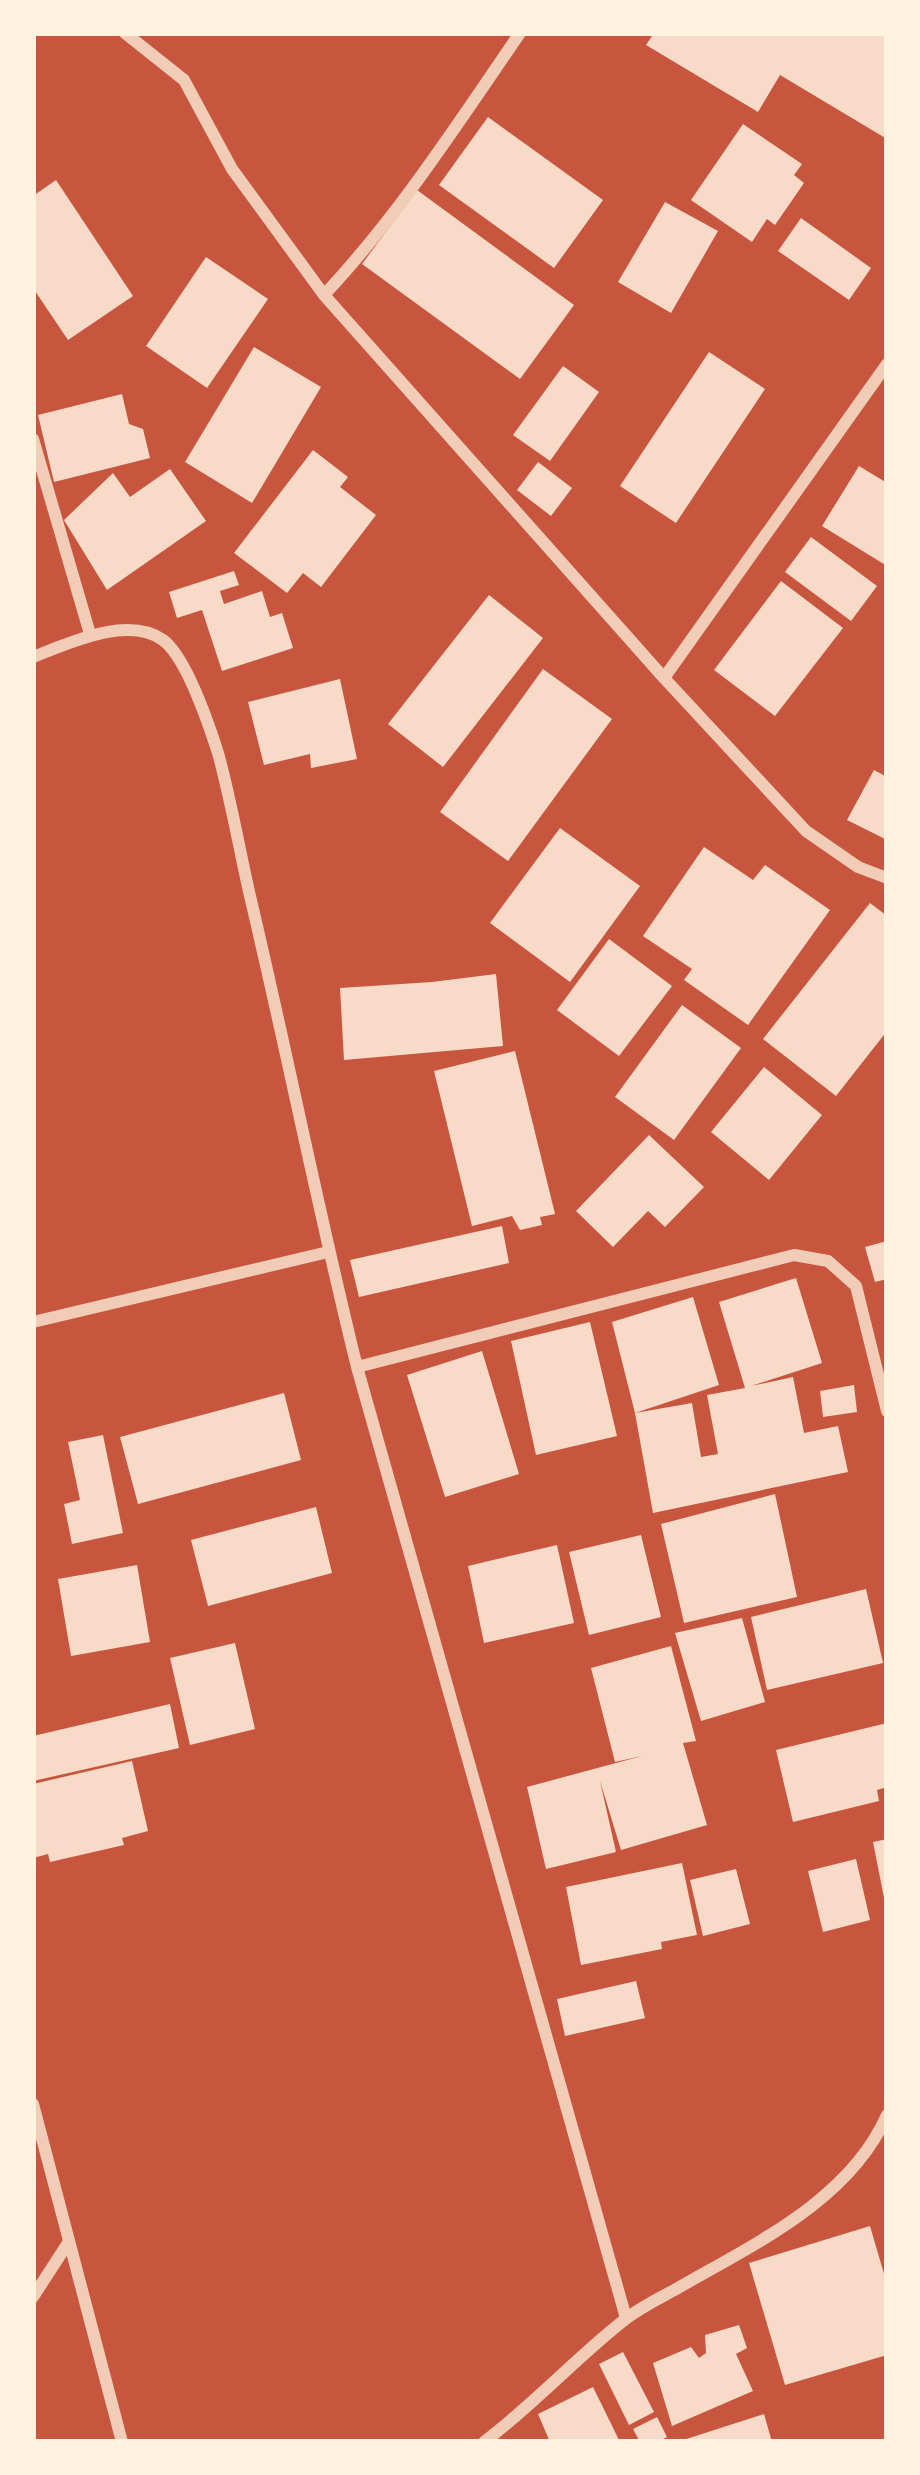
<svg xmlns="http://www.w3.org/2000/svg" width="920" height="2475" viewBox="0 0 920 2475" font-family="'Golos Text',sans-serif">
<style>
.building{fill:#f7dbc8}
.lines{fill:none;stroke-linecap:round;stroke-linejoin:round}
.minor{stroke:#f1ccb7;stroke-width:12}
</style>
<rect width="100%" height="100%" fill="#c8553d"/>
<!-- building -->
<path class="building" d="M654,33H887V139L780,75L758,112L646,45Z
M488,117L603,200L554,268L439,185Z
M743,124L802,164L794,175L804,183L775,225L767,219L752,242L691,200Z
M56,180L133,296L68,340L33,288V196Z
M417,190L574,305L520,379L362,264Z
M665,202L718,231L671,313L618,282Z
M801,218L871,268L849,300L778,251Z
M206,257L268,299L207,388L146,346Z
M254,347L321,387L252,503L185,462Z
M709,352L765,389L676,523L620,486Z
M563,366L599,392L550,461L513,435Z
M122,394L129,424L143,429L150,458L54,482L38,415Z
M313,450L348,477L340,487L376,515L321,587L303,573L287,593L234,553Z
M538,462L572,488L551,516L517,490Z
M859,466L887,483V566L822,526Z
M170,469L206,521L107,590L64,520L113,473L130,497Z
M811,537L877,586L851,621L785,572Z
M234,571L239,585L220,591L224,604L262,591L270,617L282,613L293,648L222,671L202,610L177,618L169,592Z
M781,581L843,628L775,716L714,670Z
M489,595L543,638L443,767L388,724Z
M543,669L612,719L508,861L440,812Z
M340,679L357,759L311,768L310,754L264,765L248,702Z
M874,770L887,777V840L847,820Z
M560,828L640,886L570,982L490,923Z
M704,847L753,880L765,865L830,910L748,1025L684,980L692,969L643,936Z
M870,903L887,916V1031L836,1096L763,1039Z
M609,939L672,986L619,1056L557,1010Z
M496,974L503,1046L344,1060L340,988L432,982Z
M682,1005L741,1048L674,1140L615,1097Z
M515,1051L555,1214L540,1217L542,1225L520,1230L512,1216L472,1226L434,1071Z
M764,1067L822,1115L769,1180L711,1132Z
M649,1135L704,1187L665,1227L648,1211L613,1247L576,1211Z
M502,1226L509,1263L359,1297L350,1260Z
M887,1241V1279L875,1282L865,1247Z
M796,1278L822,1363L751,1386L793,1377L804,1433L838,1426L848,1472L653,1513L635,1413L692,1403L701,1457L718,1454L707,1395L745,1388L719,1302Z
M693,1297L719,1385L635,1413L612,1322Z
M590,1322L617,1436L536,1455L511,1341Z
M482,1351L519,1474L445,1497L407,1375Z
M854,1385L857,1412L823,1417L820,1391Z
M284,1393L301,1460L138,1504L120,1437Z
M103,1435L123,1533L72,1544L64,1504L80,1500L68,1442Z
M775,1494L797,1597L684,1623L661,1524Z
M316,1507L332,1573L208,1606L191,1540Z
M641,1535L661,1617L589,1635L569,1552Z
M557,1545L574,1623L484,1643L468,1566Z
M137,1565L150,1642L71,1656L58,1579Z
M866,1589L883,1663L767,1690L751,1617Z
M742,1618L765,1702L701,1721L675,1633Z
M235,1643L255,1729L190,1745L170,1658Z
M671,1646L696,1741L683,1743L707,1825L621,1850L600,1781L616,1852L546,1869L527,1787L642,1756L615,1762L591,1668Z
M170,1704L179,1748L33,1781V1736Z
M887,1723V1787L877,1790L879,1801L793,1822L776,1750Z
M132,1761L148,1831L122,1838L124,1845L50,1862L48,1854L33,1858V1784Z
M887,1839V1903H885L873,1842Z
M856,1859L870,1920L823,1932L808,1871Z
M682,1863L697,1935L661,1942L662,1949L581,1965L566,1887Z
M736,1869L750,1924L703,1936L690,1880Z
M636,1981L645,2018L565,2036L557,1999Z
M870,2226L887,2284V2355L785,2385L749,2263Z
M739,2325L747,2348L736,2354L753,2391L672,2426L653,2363L691,2347L699,2358L706,2353L705,2335Z
M623,2352L654,2412L629,2425L599,2364Z
M593,2387L620,2442H550L538,2414Z
M764,2414L772,2442H680V2441Z
M657,2417L667,2437L657,2442H640L633,2429Z"/>
<g class="lines">
<!-- minor -->
<path class="minor" d="M125,33L184,80L232,169L324,295L664,678L806,831L858,867L887,878
M324,295C399,215 458,123 520,33
M33,439L90,634
M33,657C69,643 128,615 163,640C186,657 209,725 218,753C231,800 239,848 250,896C287,1052 318,1210 357,1367L626,2318
M664,678L887,364
M33,1322L328,1252
M357,1367L794,1255L828,1261L856,1286L887,1411
M33,2104L122,2442
M33,2297L68,2243
M484,2442C533,2405 575,2359 623,2321C639,2308 660,2298 678,2288C754,2244 850,2200 887,2115"/>
</g>
<!-- border -->
<rect width="920" height="2475" fill="none" stroke="#fff3e0" stroke-width="72"/>
</svg>
